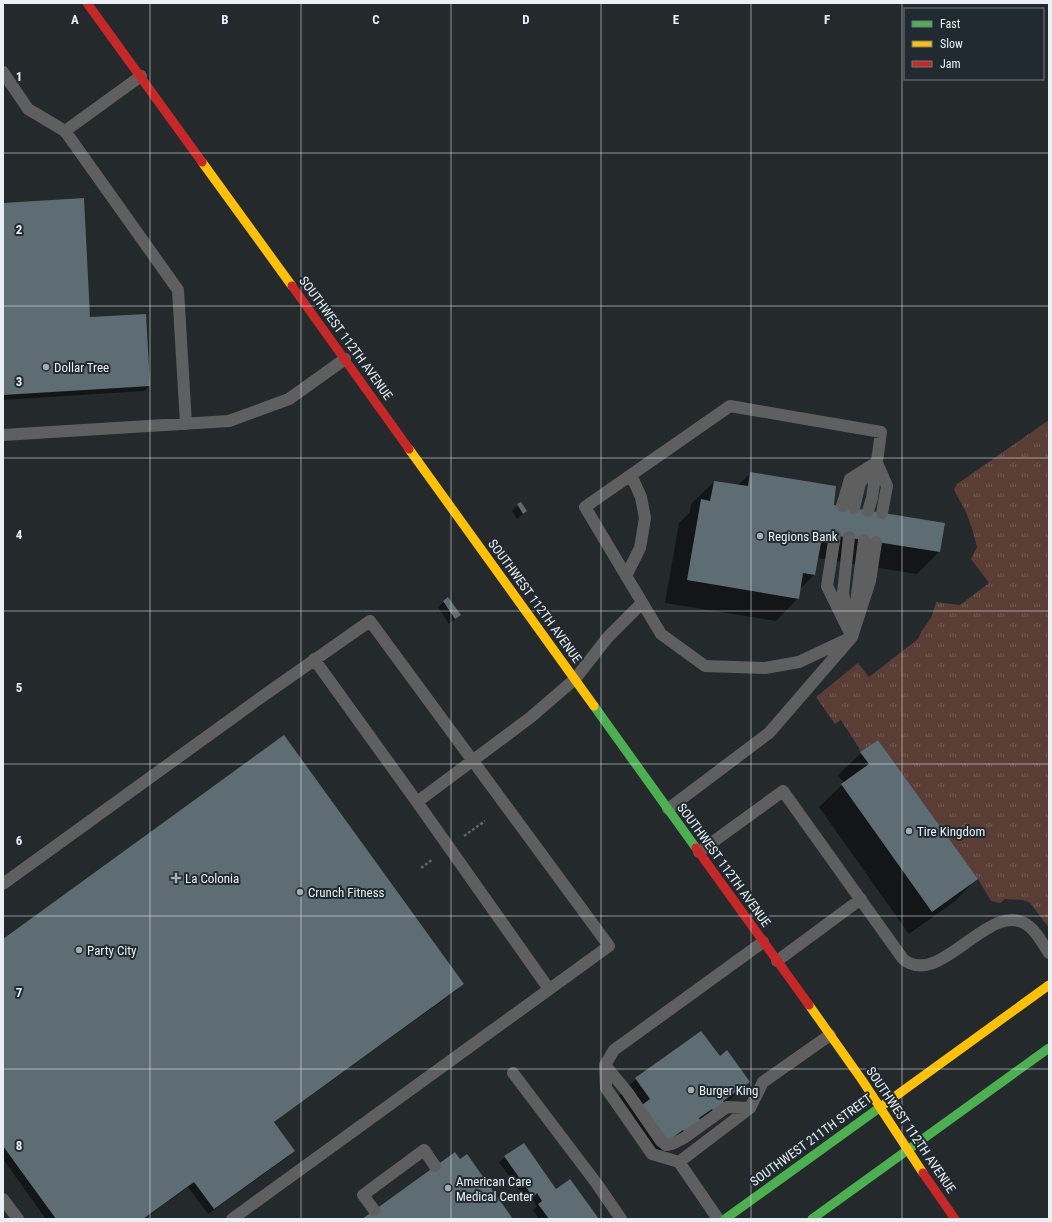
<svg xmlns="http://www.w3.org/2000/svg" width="1052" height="1222" viewBox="0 0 1052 1222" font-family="'Roboto Condensed',sans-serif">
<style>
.grass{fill:url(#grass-tufts)}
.shadow{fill:#0007}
.building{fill:#5e6c74}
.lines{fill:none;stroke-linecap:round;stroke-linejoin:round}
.path{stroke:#616263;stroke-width:2.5;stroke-dasharray:3 2;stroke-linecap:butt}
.lane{stroke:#605f5f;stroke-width:12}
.fast{stroke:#4caf50;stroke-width:9}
.slow{stroke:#ffc107;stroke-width:9}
.jam{stroke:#c62828;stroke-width:9}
.grid{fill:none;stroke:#eaf1f5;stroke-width:1;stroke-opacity:0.55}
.poi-dot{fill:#a5abaf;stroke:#202a30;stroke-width:1.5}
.labels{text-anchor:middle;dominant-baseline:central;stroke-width:4;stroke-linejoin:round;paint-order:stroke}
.street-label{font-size:13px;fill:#eaf1f5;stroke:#202a30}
.poi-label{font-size:13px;fill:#eaf1f5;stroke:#202a30;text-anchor:start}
.grid-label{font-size:13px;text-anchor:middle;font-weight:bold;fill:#eaf1f5;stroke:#202a30;stroke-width:4;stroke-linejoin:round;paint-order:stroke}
</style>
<defs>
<pattern id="grass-tufts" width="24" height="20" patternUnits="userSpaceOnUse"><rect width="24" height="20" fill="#5a3d35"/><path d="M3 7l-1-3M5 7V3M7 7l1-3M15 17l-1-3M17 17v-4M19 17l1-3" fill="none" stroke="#725a53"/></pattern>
</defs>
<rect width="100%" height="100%" fill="#24292c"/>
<!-- grass -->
<path class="grass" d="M1049,420V928L1030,903L1023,900L1005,899L1000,903L991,901L978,879L878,740L860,752L859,748L841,720L835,724L816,697L858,663L869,677L918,639L921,632L932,616L936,602L960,605L989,583L971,559L977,547C974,534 970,522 965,510C961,502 957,497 954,489L957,484Z"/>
<!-- shadow -->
<path class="shadow" d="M3,204L90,318L149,386L144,391L3,400Z
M751,473L939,552L917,574L817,558L815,574L800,589L798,598L776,621L665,603L679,523L690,512L691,504L714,482L738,485Z
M520,503L526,511L517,519L512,511Z
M448,598L460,615L449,624L438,607Z
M861,753L976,879L954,902L909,934L819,807L844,783L838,775Z
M3,940L463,984L457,990L274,1122L294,1151L289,1156L208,1214L188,1187L144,1219H46L3,1159Z
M719,1058L748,1081L731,1099L650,1158L625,1123L633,1115L619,1096L636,1079Z
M505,1157L556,1190L597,1219H539L533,1210L537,1206L531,1198L527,1201L499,1162Z"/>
<!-- building -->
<path class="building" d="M84,198L90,317L146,314L150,386L3,395V203Z
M750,472L836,486L834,505L945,523L940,552L826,534L824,543H821L815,575L803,573L799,599L687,580L701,499L710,501L714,481L748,486Z
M521,502L527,511L523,514L517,504Z
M448,597L461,615L455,619L443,601Z
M284,735L464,984L274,1122L295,1151L214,1209L194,1182L143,1219H56L3,1146V939Z
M878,740L978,879L932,912L841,784L869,764L860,752Z
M701,1031L720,1056L727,1050L750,1082L723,1101L725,1104L714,1112L712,1109L699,1118L702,1122L686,1134L683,1130L668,1141L642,1105L650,1099L635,1078Z
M524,1143L556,1189L570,1179L599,1219H549L538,1204L542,1201L537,1193L533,1197L504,1156Z
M455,1152L460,1159L467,1154L513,1219H362Z"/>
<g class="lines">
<!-- path -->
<path class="path" d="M464,836L485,821
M421,868L433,859"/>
<!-- lane -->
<path class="lane" d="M3,72L28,109L65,131L141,76
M65,131L178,290L186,424
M3,435L229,421L289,399L345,359
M877,463L887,486L882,513
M842,506L850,479L877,462
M854,508L860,483L870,470
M835,535L827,586L852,637
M626,576L640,548L645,518L641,497L631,475
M855,610L864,540
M848,620L843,593L849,537
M852,637L799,662L765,668L705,666L661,634L634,589L585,507L730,406L881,432L872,498L868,511
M314,659L417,802L549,989
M417,802L531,717L575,679L608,637L642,603
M668,809L769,733L852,637L870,581L876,542
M699,852L783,791L903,959C941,991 993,892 1031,928C1038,934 1044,946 1049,953
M3,884L256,701L370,621L609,946L232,1219
M763,942L614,1050L605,1065L606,1088L652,1154L679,1162L750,1108L763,1082L830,1035
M777,961L861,899
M605,1065L628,1093L661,1141L666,1145L672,1144L684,1138L727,1107L750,1108
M513,1073L597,1184L621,1219
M679,1162L718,1219
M3,1199L18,1219
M374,1210L363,1195L424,1150L435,1166"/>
<!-- fast -->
<path class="fast" d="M594,706L696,848
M725,1219L886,1103
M812,1219L1049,1048"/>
<!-- slow -->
<path class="slow" d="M202,162L292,286
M409,449L594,706
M809,1005L862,1080L923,1173
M886,1103L1049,985"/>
<!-- jam -->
<path class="jam" d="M87,3L202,162
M292,286L409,449
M696,848L809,1005
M923,1173L955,1219"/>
</g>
<!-- grid -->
<path class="grid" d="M150,3V1219M301,3V1219M451,3V1219M601,3V1219M751,3V1219M902,3V1219M3,153H1049M3,306H1049M3,458H1049M3,611H1049M3,764H1049M3,916H1049M3,1069H1049"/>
<!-- markers -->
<g class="poi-dot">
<circle cx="46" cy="367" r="4"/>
<circle cx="760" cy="536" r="4"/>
<circle cx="909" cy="831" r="4"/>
<path d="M174 872h4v4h4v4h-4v4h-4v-4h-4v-4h4z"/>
<circle cx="300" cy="892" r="4"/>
<circle cx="79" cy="950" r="4"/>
<circle cx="691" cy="1090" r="4"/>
<circle cx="448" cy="1188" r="4"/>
</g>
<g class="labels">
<!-- street labels -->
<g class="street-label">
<text transform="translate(346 338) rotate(54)">SOUTHWEST 112TH AVENUE</text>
<text transform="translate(535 601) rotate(54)">SOUTHWEST 112TH AVENUE</text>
<text transform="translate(724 865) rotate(54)">SOUTHWEST 112TH AVENUE</text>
<text transform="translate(911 1130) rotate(56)">SOUTHWEST 112TH AVENUE</text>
<text transform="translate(811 1140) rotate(-36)">SOUTHWEST 211TH STREET</text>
</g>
<!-- poi labels -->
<g class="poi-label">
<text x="54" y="367">Dollar Tree</text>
<text x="768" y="536">Regions Bank</text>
<text x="917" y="831">Tire Kingdom</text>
<text x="185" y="878">La Colonia</text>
<text x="308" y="892">Crunch Fitness</text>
<text x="87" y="950">Party City</text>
<text x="699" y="1090">Burger King</text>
<text x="456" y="1181">American Care<tspan x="456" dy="15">Medical Center</tspan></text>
</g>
</g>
<g class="grid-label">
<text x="75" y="24">A</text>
<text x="225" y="24">B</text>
<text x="376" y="24">C</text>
<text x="526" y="24">D</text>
<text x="676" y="24">E</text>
<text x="827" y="24">F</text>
<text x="19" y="81">1</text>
<text x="19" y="234">2</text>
<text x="19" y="386">3</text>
<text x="19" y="539">4</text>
<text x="19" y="692">5</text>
<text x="19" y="845">6</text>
<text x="19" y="997">7</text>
<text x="19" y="1150">8</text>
</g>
<!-- border -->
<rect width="1052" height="1222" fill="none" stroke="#eaf1f5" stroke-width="8"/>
<!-- legend -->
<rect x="904" y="8" width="140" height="72" fill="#202a30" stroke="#717a7f"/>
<rect x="912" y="21" width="20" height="6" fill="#4caf50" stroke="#717a7f"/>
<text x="940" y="28" font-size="12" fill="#eaf1f5">Fast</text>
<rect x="912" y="41" width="20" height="6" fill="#ffc107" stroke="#717a7f"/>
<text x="940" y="48" font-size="12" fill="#eaf1f5">Slow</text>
<rect x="912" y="61" width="20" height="6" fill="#c62828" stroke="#717a7f"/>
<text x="940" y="68" font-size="12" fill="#eaf1f5">Jam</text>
</svg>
